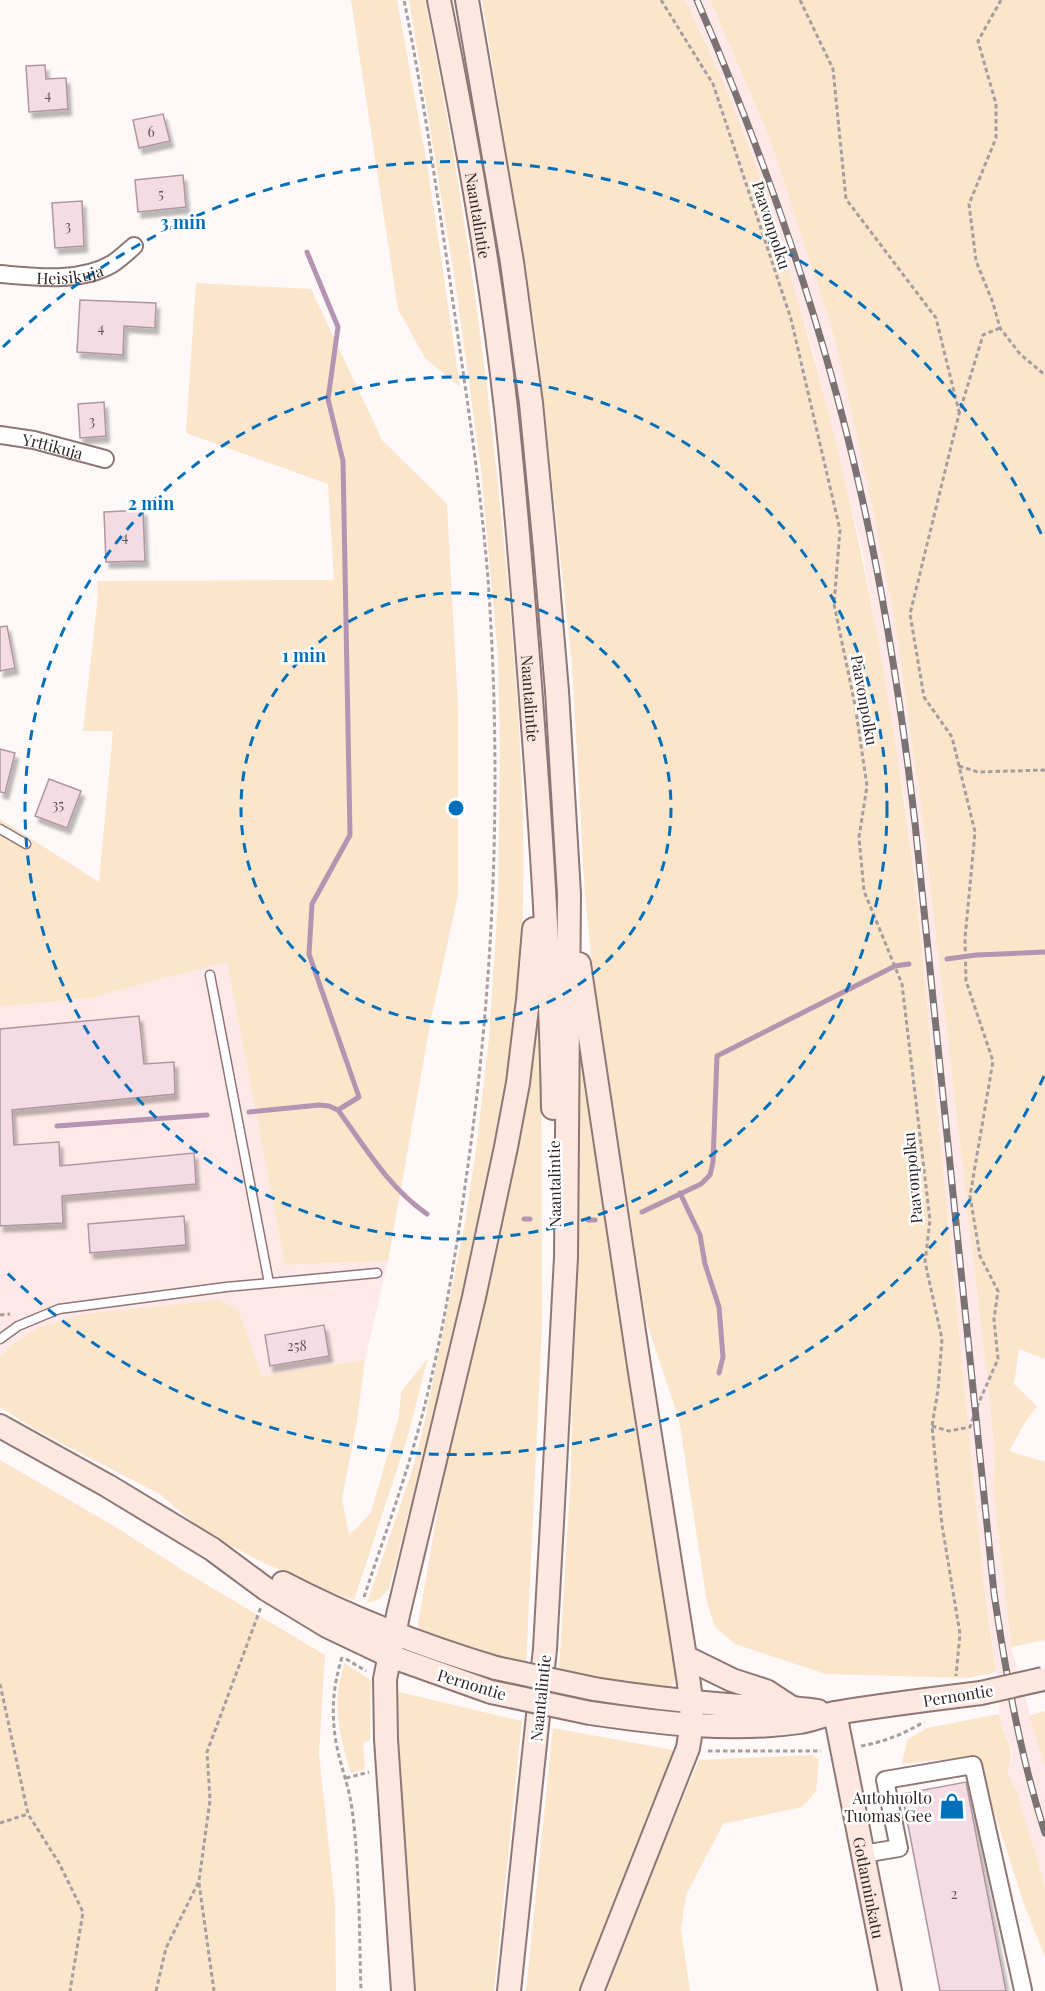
<svg xmlns="http://www.w3.org/2000/svg" width="1045" height="1991" viewBox="0 0 1045 1991" font-family="'Playfair Display',serif">
<style>
.built{fill:#ffe9e8}
.green{fill:#fbe5cb}
.lines{fill:none;stroke-linecap:round;stroke-linejoin:round}
.stream{stroke:#b594b1;stroke-width:5}
.building{fill:#f4dbe4;stroke:#af97a0;stroke-width:1.5;filter:url(#shadow)}
.lane-casing{stroke:#8e7676;stroke-width:11}
.street-casing{stroke:#8e7676;stroke-width:20}
.secondary-casing{stroke:#8e7676;stroke-width:26}
.path{stroke:#a69e9e;stroke-width:3;stroke-dasharray:4.5 3;stroke-linecap:butt}
.lane{stroke:#fff;stroke-width:8}
.street{stroke:#fff;stroke-width:16}
.secondary{stroke:#fde8df;stroke-width:22}
.rail-casing{stroke:#7b7373;stroke-width:7}
.rail{stroke:#fff;stroke-width:4.5;stroke-dasharray:14;stroke-linecap:butt}
.secondary-bridge-casing{stroke:#8e7676;stroke-width:26;stroke-linecap:butt}
.secondary-bridge{stroke:#fde8df;stroke-width:22}
.ring{fill:none;stroke:#016fba;stroke-width:3;stroke-dasharray:10 8}
.labels{text-anchor:middle;dominant-baseline:central;stroke-width:5;stroke-linejoin:round;paint-order:stroke}
.number-label{font-size:14px;fill:#605255}
.street-label{font-size:16px;fill:#2f2525;stroke:#fff}
.poi-label{font-size:16px;fill:#2f2525;stroke:#fff;text-anchor:end}
.centre{fill:#016fba;stroke:#fff;stroke-width:3}
.ring-label{font-size:18px;text-anchor:middle;font-weight:bold;fill:#016fba;stroke:#fff;stroke-width:5;stroke-linejoin:round;paint-order:stroke}
</style>
<defs>
<filter id="shadow"><feDropShadow dx="3.5" dy="6" stdDeviation="1.5" flood-color="#0004"/></filter>
</defs>
<rect width="100%" height="100%" fill="#fef8f8"/>
<!-- built -->
<path class="built" d="M685,0H710L770,139L836,343L871,501L894,617L921,808L989,1395L995,1456L993,1487L1011,1647L1045,1766V1887L1017,1791L1007,1773L1012,1760V1749L1000,1721L997,1675L984,1585L917,902L905,801L863,554L812,347L750,148L705,40Z
M227,962L285,1265L388,1261L365,1360L261,1376L238,1309L12,1345L0,1356V1007L90,998Z"/>
<!-- green -->
<path class="green" d="M351,0H397L428,170L460,387L425,358L398,309Z
M409,0H425C464,193 490,389 508,585C519,711 529,840 520,966C508,1138 461,1306 422,1473L408,1515L389,1589L379,1599L367,1603L412,1471L423,1429L464,1229L476,1150L489,1038L498,901L500,748L498,656L481,469L455,281Z
M482,0H685C709,48 730,97 749,147C765,187 776,231 789,272C852,477 892,689 917,902L984,1585L996,1672L968,1678L826,1674L735,1644L715,1627L707,1603L679,1419L646,1321L593,973L585,895L572,665L537,343Z
M710,0H1045V1359L1019,1349L1014,1384L1037,1406L1024,1424L1009,1451L1045,1462V1640L1011,1647L993,1487L995,1456L989,1395L921,808L894,617L871,501L836,343L770,139Z
M196,283L311,289L382,440L447,504L458,707V895L431,1019L388,1261L285,1265L227,962L90,998L0,1007V819L99,882L113,731H83L98,596L97,581L334,580L328,484L186,433Z
M538,1016L541,1017L542,1325L526,1666L463,1649L420,1631L418,1624L446,1463L522,1121Z
M579,1035L677,1661L674,1682L668,1689L559,1672L571,1470Z
M218,1300L238,1309L262,1376L365,1360L357,1421L342,1499L349,1534L357,1528L371,1512L399,1416L401,1392L428,1358L407,1439L354,1600L322,1589L260,1561L203,1531L161,1495L36,1430L0,1407V1356L12,1345L38,1328L84,1314Z
M0,1460L114,1526L184,1571L325,1655L319,1753L335,1905L336,1991H0Z
M344,1663L371,1680L370,1740L363,1743L365,1769L351,1773C343,1747 335,1719 338,1692C339,1682 342,1673 344,1663Z
M399,1692L522,1721L494,1991H413L400,1833L396,1696Z
M1045,1711V1766L1029,1716Z
M999,1714C1003,1741 1018,1742 1007,1773L1017,1791L1045,1887V1957L1024,1904L976,1756L902,1764L907,1740L927,1728Z
M553,1728L673,1750L584,1991H526Z
M812,1755L819,1759L816,1792L802,1807L723,1824L686,1895L681,1929L690,1991H606L637,1908L699,1760Z"/>
<g class="lines">
<!-- stream -->
<path class="stream" d="M307,252L338,327L328,399L343,461L350,835L312,904L309,954L359,1097L338,1110C365,1147 389,1188 427,1214
M947,959L976,955L1045,952
M249,1112L319,1105L329,1106L338,1110
M57,1126L207,1115
M680,1193L700,1235L705,1264L719,1307L723,1357L719,1373
M642,1212L701,1184L710,1175L713,1162L717,1056L895,966L909,964
M524,1219H530
M588,1220H595"/>
</g>
<!-- building -->
<path class="building" d="M45,65L46,79L66,78L68,109L29,112L26,66Z
M163,114L170,141L139,148L133,120Z
M183,175L186,207L138,212L135,180Z
M82,201L84,246L55,248L52,203Z
M80,300L156,303L155,328L124,326L123,355L77,352Z
M104,402L106,436L80,438L78,404Z
M143,510L145,561L106,562L104,512Z
M7,626L15,668L0,671V627Z
M0,749L15,753L5,793L0,792Z
M49,779L81,791L67,828L35,816Z
M139,1016L144,1064L174,1062L175,1094L12,1110L14,1145L59,1142L60,1166L194,1153L196,1184L62,1196L63,1223L0,1226V1029Z
M184,1216L186,1245L90,1253L88,1224Z
M324,1325L329,1356L270,1366L265,1335Z
M966,1782L1006,1991H940L902,1794Z"/>
<g class="lines">
<!-- lane casing -->
<g class="lane-casing">
<path id="lane" d="M0,829L26,844
M210,975L269,1283
M0,1339L18,1326L59,1309L226,1287L377,1273"/>
</g>
<!-- street casing -->
<g class="street-casing">
<g id="street">
<path id="s1" d="M0,274C36,277 79,283 112,264C120,259 127,252 134,246"/>
<path id="s2" d="M0,435L34,440L105,459"/>
<path d="M863,1854L899,1848L885,1780L973,1765L1023,1990"/>
</g>
</g>
<!-- secondary casing -->
<g class="secondary-casing">
<g id="secondary">
<path id="s3" d="M439,0C466,135 491,272 506,409C518,519 526,629 534,739C543,861 551,985 553,1108"/>
<path d="M467,0L512,262L531,403L545,549L557,691L569,894L566,1257L553,1504L545,1649L509,1991"/>
<path d="M579,964L640,1372L685,1657C690,1691 695,1713 688,1748L592,1991"/>
<path d="M0,1426L108,1486L212,1549L266,1589L327,1626L390,1656L491,1692"/>
<path d="M283,1583C350,1618 423,1646 496,1668"/>
<path d="M685,1657L732,1680L766,1691L789,1706"/>
<path d="M594,1689C638,1696 682,1701 727,1705C758,1708 788,1706 818,1711"/>
<path d="M590,1713C659,1723 730,1732 800,1722C812,1720 823,1715 835,1713C883,1705 932,1699 981,1693"/>
<path id="s4" d="M835,1713L890,1991"/>
<path d="M403,1991L386,1739L385,1679L398,1615L474,1297L506,1147L518,1083L528,1000L534,929"/>
</g>
</g>
<!-- path -->
<path class="path" d="M661,0L713,84L791,319L840,530L834,604L855,705L867,786L859,837L864,891L902,984L930,1220L925,1262L942,1339L938,1390L932,1426L942,1525L960,1634L956,1676
M800,0L833,69L846,199L936,318L959,412
M1001,0L978,41L996,104V138L969,204L976,261L993,303L1000,328L1020,354L1045,375
M959,766L978,772L1045,770
M0,1315L10,1314
M932,1426L949,1431L970,1427L976,1409L998,1359L994,1319L998,1291L980,1256L970,1196L993,1061L966,981L965,938L975,832L952,737L924,697L910,614L959,414L983,335L1000,328
M364,1597C386,1531 411,1464 427,1396C445,1322 457,1247 467,1172C495,976 502,777 488,579C480,479 464,380 450,281C436,187 423,93 404,0
M342,1657C333,1687 331,1711 336,1742C340,1765 349,1786 352,1809C360,1869 359,1930 361,1991
M346,1659L366,1671
M0,1684L28,1814L59,1863L83,1912L70,1991
M861,1746C884,1742 903,1734 924,1722
M708,1751H821
M346,1778L369,1772
M0,1823L28,1814
M199,1883L214,1991
M156,1991L166,1948L199,1881L210,1800L207,1752L261,1607"/>
<!-- lane -->
<use href="#lane" class="lane"/>
<!-- street -->
<use href="#street" class="street"/>
<!-- secondary -->
<use href="#secondary" class="secondary"/>
<!-- rail casing -->
<g class="rail-casing">
<path id="rail" d="M697,0C765,158 822,321 860,489C885,599 902,711 915,823L994,1593C1006,1674 1020,1755 1045,1833"/>
</g>
<!-- rail -->
<use href="#rail" class="rail"/>
<!-- secondary-bridge casing -->
<g class="secondary-bridge-casing">
<path id="secondary-bridge" d="M496,1668L594,1689
M491,1692L590,1713
M981,1693L1043,1679"/>
</g>
<!-- secondary-bridge -->
<use href="#secondary-bridge" class="secondary-bridge"/>
</g>
<!-- distance rings -->
<g class="ring">
<circle cx="456" cy="808" r="215"/>
<circle cx="456" cy="808" r="431"/>
<path d="M1044 1076A646 646 0 0 1 3 1269M3 347A646 646 0 0 1 1044 540"/>
</g>
<!-- icons -->
<defs>
<g id="shop-bare" transform="scale(2.07)"><path d="M-5-2.5h2.3a2.7 3.5 0 0 1 5.4 0H5L5.5 6h-11ZM-1.5-2.5h3a1.5 2.3 0 0 0-3 0Z" fill="#016fba" stroke="#fff" stroke-width="2.5" paint-order="stroke"/></g>
</defs>
<g fill-rule="evenodd">
<use href="#shop-bare" x="952" y="1806"/>
</g>
<g class="labels">
<!-- number labels -->
<g class="number-label">
<text x="48" y="94">4</text>
<text x="151" y="131">6</text>
<text x="161" y="193">5</text>
<text x="68" y="225">3</text>
<text x="101" y="327">4</text>
<text x="92" y="420">3</text>
<text x="125" y="536">4</text>
<text x="58" y="804">35</text>
<text x="297" y="1345">258</text>
<text x="954" y="1893">2</text>
</g>
<!-- street labels -->
<g class="street-label">
<text stroke="none"><textPath href="#s3" startOffset="219">Naantalintie</textPath></text>
<text transform="translate(772 225) rotate(72)">Paavonpolku</text>
<text stroke="none"><textPath href="#s1" startOffset="70">Heisikuja</textPath></text>
<text stroke="none"><textPath href="#s2" startOffset="54">Yrttikuja</textPath></text>
<text stroke="none"><textPath href="#s3" startOffset="705">Naantalintie</textPath></text>
<text transform="translate(865 700) rotate(80)">Paavonpolku</text>
<text transform="translate(912 1178) rotate(-95)">Paavonpolku</text>
<text transform="translate(554 1184) rotate(-91)">Naantalintie</text>
<text transform="translate(472 1684) rotate(17)">Pernontie</text>
<text transform="translate(958 1695) rotate(-9)">Pernontie</text>
<text transform="translate(540 1698) rotate(-84)">Naantalintie</text>
<text stroke="none"><textPath href="#s4" startOffset="178">Gotlanninkatu</textPath></text>
</g>
<!-- poi labels -->
<g class="poi-label">
<text x="932" y="1797">Autohuolto<tspan x="932" dy="18">Tuomas Gee</tspan></text>
</g>
</g>
<circle cx="456" cy="808" r="9" class="centre"/>
<g class="ring-label">
<text x="183" y="229">3 min</text>
<text x="151" y="510">2 min</text>
<text x="304" y="662">1 min</text>
</g>
</svg>
